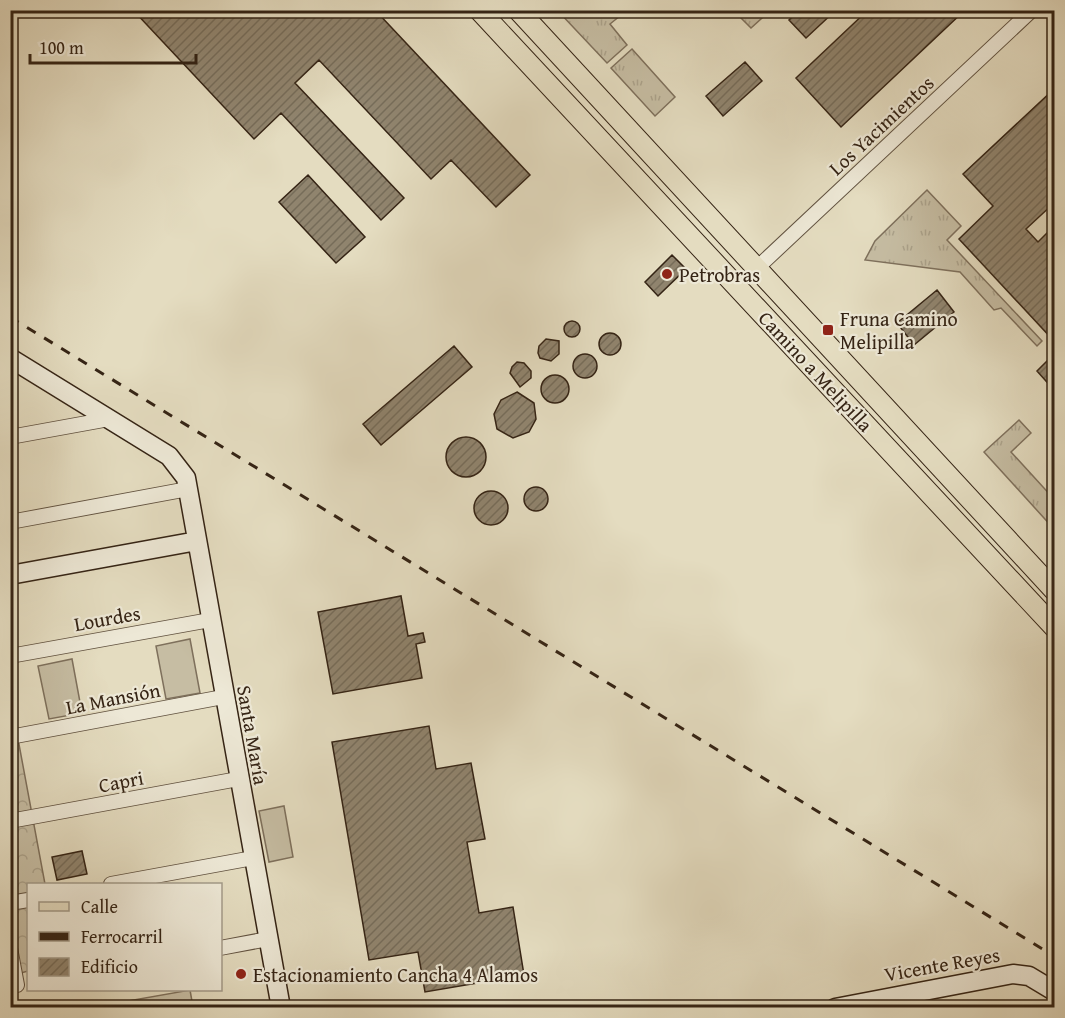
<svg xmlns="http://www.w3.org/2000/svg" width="1065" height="1018" viewBox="0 0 1065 1018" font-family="'Gentium Book Plus',serif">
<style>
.grass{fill:url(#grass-tufts);stroke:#7e705c;stroke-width:1.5}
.forest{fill:url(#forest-crowns);stroke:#7e705c;stroke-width:1.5}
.pitch{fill:#c6bda3;stroke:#7e705c;stroke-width:1.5}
.building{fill:url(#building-hatch);stroke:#352415;stroke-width:1.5}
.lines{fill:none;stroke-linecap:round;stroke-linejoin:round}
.street-casing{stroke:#615240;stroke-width:16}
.secondary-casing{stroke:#352415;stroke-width:21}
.primary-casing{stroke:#352415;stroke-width:22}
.street{stroke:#ede8d6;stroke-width:14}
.secondary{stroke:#ede8d6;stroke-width:18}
.primary{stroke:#e4dcc0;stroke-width:20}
.rail{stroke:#352415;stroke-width:3;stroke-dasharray:10 10;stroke-linecap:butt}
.poi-dot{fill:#8f2418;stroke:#ede8d6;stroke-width:2}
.labels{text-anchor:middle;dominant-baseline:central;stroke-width:4.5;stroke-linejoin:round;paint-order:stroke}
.street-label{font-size:20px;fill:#352415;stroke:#ede8d6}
.poi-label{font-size:20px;fill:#352415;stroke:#ede8d6;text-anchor:start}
</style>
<defs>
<pattern id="grass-tufts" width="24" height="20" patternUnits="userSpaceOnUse" patternTransform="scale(1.5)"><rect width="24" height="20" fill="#c6bda3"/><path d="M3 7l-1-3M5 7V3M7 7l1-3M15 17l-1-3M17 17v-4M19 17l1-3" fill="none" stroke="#aba28b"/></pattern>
<pattern id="forest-crowns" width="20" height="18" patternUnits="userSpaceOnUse" patternTransform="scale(1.5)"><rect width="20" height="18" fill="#c6bda3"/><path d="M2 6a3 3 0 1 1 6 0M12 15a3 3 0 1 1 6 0" fill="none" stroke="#aba28b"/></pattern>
<pattern id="building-hatch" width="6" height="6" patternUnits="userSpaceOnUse" patternTransform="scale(1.5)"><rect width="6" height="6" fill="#90846e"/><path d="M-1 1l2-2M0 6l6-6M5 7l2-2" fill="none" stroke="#766c59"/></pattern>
</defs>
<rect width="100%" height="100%" fill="#e4dcc0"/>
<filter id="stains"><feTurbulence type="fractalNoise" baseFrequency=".00333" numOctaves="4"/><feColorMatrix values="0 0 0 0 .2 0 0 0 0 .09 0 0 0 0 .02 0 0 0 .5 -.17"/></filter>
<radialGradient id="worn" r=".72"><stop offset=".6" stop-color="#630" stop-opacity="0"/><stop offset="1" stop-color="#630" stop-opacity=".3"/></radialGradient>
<!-- grass -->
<path class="grass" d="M558,11H626L610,24L627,45L607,63Z
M734,11H770L751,28Z
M632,49L675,97L655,116L611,68Z
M927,190L961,226L947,240L1042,341L1037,346L1001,308L994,310L960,272L865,260L875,241Z
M1019,420L1031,433L1011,452L1054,499V529L984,452Z"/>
<!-- forest -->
<path class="forest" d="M10,696L45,884H28V971L21,973L10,915Z"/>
<!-- pitch -->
<path class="pitch" d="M190,639L200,693L166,699L156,646Z
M72,659L82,713L49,719L38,666Z
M284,806L293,857L269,862L259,811Z
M190,990L193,1007H94Z"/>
<!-- building -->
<path class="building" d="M133,10H375L530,175L496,207L451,160L431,179L319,60L295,83L404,198L381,220L281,113L254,139Z
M799,10H836L806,38L789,20Z
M868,10H965L841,127L796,78Z
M745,62L762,81L723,116L706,96Z
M1054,89V203L1026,229L1038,242L1054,226V341L959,239L993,206L963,174Z
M308,175L365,237L336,263L279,202Z
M672,255L686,269L658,296L645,282Z
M937,290L954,312L914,345L897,323Z
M564 329a8 8 0 1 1 16 0a8 8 0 1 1-16 0Z
M599 344a11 11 0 1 1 22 0a11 11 0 1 1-22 0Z
M546,339L559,341V354L551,361L540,358L538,353L539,346Z
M454,346L472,367L381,445L363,424Z
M1054,354V390L1037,371Z
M573 366a12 12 0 1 1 24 0a12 12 0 1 1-24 0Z
M517,362L524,363L531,371V378L520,387L510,373L512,367Z
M541 389a14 14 0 1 1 28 0a14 14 0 1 1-28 0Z
M517,392L534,403L536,419L529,432L513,438L497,429L494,414L501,400Z
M446 457a20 20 0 1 1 40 0a20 20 0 1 1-40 0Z
M524 499a12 12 0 1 1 24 0a12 12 0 1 1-24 0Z
M474 508a17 17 0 1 1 34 0a17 17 0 1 1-34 0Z
M401,596L408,636L423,633L425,642L416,644L422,678L333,694L318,612Z
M429,726L436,769L471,763L485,839L467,842L479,913L513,907L524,975L425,992L418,952L369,960L332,742Z
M82,851L87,874L57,880L52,857Z"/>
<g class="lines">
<!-- street casing -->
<g class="street-casing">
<path id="street" d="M757,268L1032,10
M10,437L109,419
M10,522L188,489
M10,656L210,620
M10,737L223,697
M10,821L238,779
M111,884L253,858
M10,903L28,900
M10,948L17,985
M220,948L268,939"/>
</g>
<!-- secondary casing -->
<g class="secondary-casing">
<path id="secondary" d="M10,358L169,456L186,478L281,1008
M10,575L197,541
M835,1008L1013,974L1029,976L1054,991"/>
</g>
<!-- primary casing -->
<g class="primary-casing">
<path id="primary" d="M479,10L1054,627
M518,10L1054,590"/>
</g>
<!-- street -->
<use href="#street" class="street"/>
<!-- secondary -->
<use href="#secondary" class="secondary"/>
<!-- primary -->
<use href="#primary" class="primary"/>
<!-- rail -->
<path class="rail" d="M10,317L1054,956"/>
</g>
<!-- markers -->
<g class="poi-dot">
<circle cx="667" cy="274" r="6"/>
<rect x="822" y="324" width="12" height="12" rx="3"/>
<circle cx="241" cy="974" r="6"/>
</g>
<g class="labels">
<!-- street labels -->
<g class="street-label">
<text transform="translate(881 125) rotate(-43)">Los Yacimientos</text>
<text transform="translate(816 371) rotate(47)">Camino a Melipilla</text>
<text transform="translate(107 618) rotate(-10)">Lourdes</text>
<text transform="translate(113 698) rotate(-11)">La Mansión</text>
<text transform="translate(253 735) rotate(80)">Santa María</text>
<text transform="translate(121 781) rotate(-11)">Capri</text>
<text transform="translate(942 964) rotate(-10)">Vicente Reyes</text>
</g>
<!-- poi labels -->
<g class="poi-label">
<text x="679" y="274">Petrobras</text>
<text x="840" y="318">Fruna Camino<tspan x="840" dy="23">Melipilla</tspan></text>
<text x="253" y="974">Estacionamiento Cancha 4 Alamos</text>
</g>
</g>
<!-- margin -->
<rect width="1065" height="1018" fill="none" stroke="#e4dcc0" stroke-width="36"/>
<rect x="12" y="12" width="1041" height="994" fill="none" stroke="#352415" stroke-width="3"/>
<rect x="18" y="18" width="1029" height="982" fill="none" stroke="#352415" stroke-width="1.5"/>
<!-- legend -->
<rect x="27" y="883" width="195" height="108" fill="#ede8d6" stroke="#a39a89" stroke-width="1.5"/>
<rect x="39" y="902" width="30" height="9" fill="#e4dcc0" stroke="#a39a89" stroke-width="1.5"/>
<text x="81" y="913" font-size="18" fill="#352415">Calle</text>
<rect x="39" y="932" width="30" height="9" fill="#352415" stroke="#a39a89" stroke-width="1.5"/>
<text x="81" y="943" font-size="18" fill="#352415">Ferrocarril</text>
<rect x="39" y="958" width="30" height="18" fill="url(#building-hatch)" stroke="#a39a89" stroke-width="1.5"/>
<text x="81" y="973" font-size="18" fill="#352415">Edificio</text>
<!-- scale -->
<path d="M30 54v9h166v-9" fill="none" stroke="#352415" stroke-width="3"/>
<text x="39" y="54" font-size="18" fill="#352415" stroke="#ede8d6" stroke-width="4.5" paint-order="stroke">100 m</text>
<rect width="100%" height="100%" filter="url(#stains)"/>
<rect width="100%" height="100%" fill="url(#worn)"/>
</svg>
